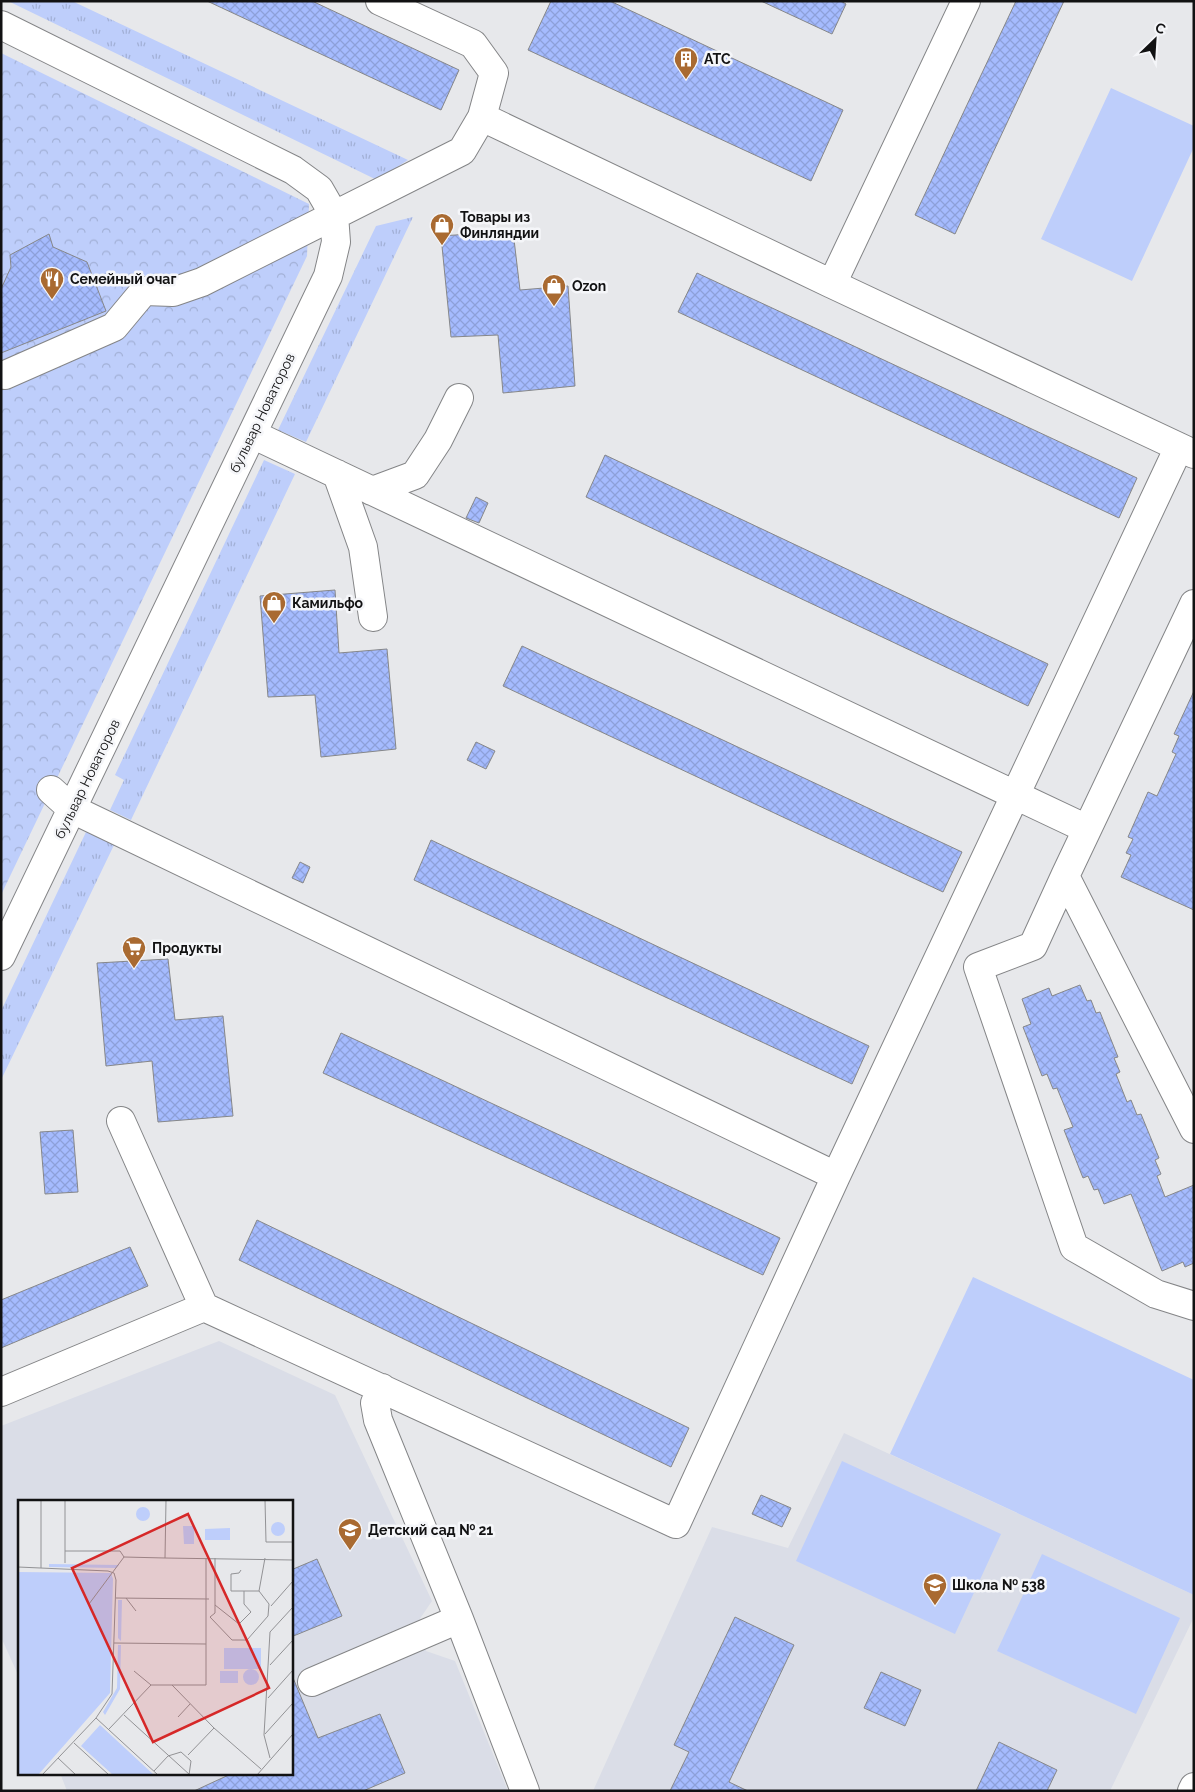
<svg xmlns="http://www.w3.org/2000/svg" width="1195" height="1792" viewBox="0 0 1195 1792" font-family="Raleway,sans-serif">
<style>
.built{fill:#dadde7}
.grass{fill:url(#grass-tufts)}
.park{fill:url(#park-crowns)}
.pitch{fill:#becefb}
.building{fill:url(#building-cross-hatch);stroke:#868789}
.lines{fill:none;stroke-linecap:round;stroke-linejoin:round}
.minor-casing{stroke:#848587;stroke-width:30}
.minor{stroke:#fff;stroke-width:28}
.labels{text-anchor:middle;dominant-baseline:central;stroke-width:5;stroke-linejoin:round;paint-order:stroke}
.poi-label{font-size:14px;font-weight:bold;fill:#121213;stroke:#f5f6f9;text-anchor:start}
.street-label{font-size:14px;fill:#121213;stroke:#f5f6f9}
.inset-road{fill:none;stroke:#929295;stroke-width:1}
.view{fill:#d62828;fill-opacity:0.15;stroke:#d62828;stroke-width:2.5}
.inset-edge{fill:none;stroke:#121213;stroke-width:2.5}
</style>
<defs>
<pattern id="grass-tufts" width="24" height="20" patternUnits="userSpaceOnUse" patternTransform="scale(1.25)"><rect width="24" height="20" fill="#becefb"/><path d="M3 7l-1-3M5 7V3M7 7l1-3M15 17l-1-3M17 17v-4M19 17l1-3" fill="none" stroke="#a2b0d6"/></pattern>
<pattern id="park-crowns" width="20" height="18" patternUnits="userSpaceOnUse" patternTransform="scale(1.25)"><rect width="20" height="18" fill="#becefb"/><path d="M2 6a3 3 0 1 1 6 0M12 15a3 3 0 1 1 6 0" fill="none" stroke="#a2b0d6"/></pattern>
<pattern id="building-cross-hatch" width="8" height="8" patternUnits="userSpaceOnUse" patternTransform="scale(1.25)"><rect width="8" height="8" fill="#a5bbfe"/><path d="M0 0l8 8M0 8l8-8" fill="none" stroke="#8da0d9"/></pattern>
</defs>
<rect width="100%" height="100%" fill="#e7e8eb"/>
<!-- built -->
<path class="built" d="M219,1341L335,1395L432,1601L417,1623L426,1651L455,1661L508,1791H67L60,1773H291V1501H19V1677L1,1637V1426Z
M844,1433L1194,1595V1617L1110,1791H593L712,1527L788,1548Z"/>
<!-- grass -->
<path class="grass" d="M8,1H72L408,160L377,180Z
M413,217L306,442L278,430L376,226Z
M264,460L295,474L131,820L110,810L124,780L115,775Z
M86,832L114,845L1,1080V1011Z"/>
<!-- park -->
<path class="park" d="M1,53L309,204L307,256L1,895Z"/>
<!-- pitch -->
<path class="pitch" d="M1111,88L1194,126V147L1132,281L1041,239Z
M973,1277L1194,1380V1595L890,1454Z
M842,1461L1001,1534L955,1634L796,1561Z
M1042,1554L1180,1618L1136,1714L997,1651Z"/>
<!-- building -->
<path class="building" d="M207,1H312L459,70L441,110Z
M551,1H610L843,110L811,181L528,50Z
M761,1H841L846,4L832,34Z
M1016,1H1064L955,234L915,215Z
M513,231L520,290L568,286L575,386L503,393L498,335L451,337L441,236Z
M49,234L53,247L87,262L106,311L1,353V289L11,267L10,255Z
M697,273L1137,478L1119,518L678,312Z
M605,455L1048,664L1028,706L586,497Z
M476,497L488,503L479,523L466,518Z
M335,590L339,653L387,649L396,749L321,757L315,695L268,697L260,596Z
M522,646L962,852L943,892L503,686Z
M1194,691V910L1121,877L1131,855L1126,853L1133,839L1128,837L1148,792L1157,796L1176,754L1172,752L1179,736L1174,734Z
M476,742L495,751L486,769L467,760Z
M431,840L869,1046L852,1084L414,880Z
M300,862L310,867L303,883L292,878Z
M168,959L175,1020L223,1016L233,1116L158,1122L152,1061L106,1066L97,963Z
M1080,985L1087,1001L1091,1000L1096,1013L1100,1012L1118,1057L1114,1058L1120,1072L1116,1074L1127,1102L1131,1100L1137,1115L1141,1114L1159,1158L1155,1160L1161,1174L1157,1176L1165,1197L1194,1185V1263L1185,1267L1183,1262L1162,1271L1131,1194L1104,1204L1098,1189L1094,1190L1088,1176L1083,1178L1064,1130L1073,1127L1057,1088L1053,1089L1047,1074L1042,1076L1023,1027L1031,1024L1022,999L1049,988L1052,996Z
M341,1033L780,1238L763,1275L323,1073Z
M73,1130L78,1192L45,1194L40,1132Z
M257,1220L689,1428L671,1467L239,1260Z
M130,1247L148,1286L1,1348V1300Z
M761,1495L791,1508L782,1527L752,1514Z
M317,1559L342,1616L291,1637V1570Z
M735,1617L794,1645L729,1782L748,1791H670L689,1752L674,1745Z
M881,1672L921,1690L905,1726L864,1708Z
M291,1673L318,1738L380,1714L405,1773L363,1791H194L233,1773H291Z
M999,1742L1057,1770L1047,1791H976Z"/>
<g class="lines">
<!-- minor casing -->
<g class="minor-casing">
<path id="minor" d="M380,1L473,44L494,73L482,117L832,284L966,1
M1,25L293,170L319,189L334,215L336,242L328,276L1,956
M832,284L1194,454
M5,375L114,327L144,291L173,292L202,282L462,151L482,117
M252,434L1087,829
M337,474L363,547L373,617
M372,491L415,475L438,440L459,398
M1194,604L1065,876L1194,1129
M51,790L72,809L836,1176
M1065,876L1033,946L978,967L1074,1247L1156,1294L1194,1306
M121,1121L204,1307L676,1524L836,1176L1179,447
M382,1388L375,1403L378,1420L459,1619L525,1791
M1,1392L204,1307
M312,1682L459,1619
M1192,1791L1194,1787"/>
</g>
<!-- minor -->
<use href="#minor" class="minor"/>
</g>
<!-- icons -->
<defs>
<g id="building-pin" transform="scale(1.25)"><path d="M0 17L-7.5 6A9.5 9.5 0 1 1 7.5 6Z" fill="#a96a31" stroke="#f5f6f9"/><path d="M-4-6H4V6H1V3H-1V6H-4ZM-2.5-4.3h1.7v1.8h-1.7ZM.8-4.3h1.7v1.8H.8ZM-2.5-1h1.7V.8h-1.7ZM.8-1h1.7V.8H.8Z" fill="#fff"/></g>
<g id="shop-pin" transform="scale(1.25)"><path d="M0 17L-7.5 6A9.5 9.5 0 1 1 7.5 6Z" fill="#a96a31" stroke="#f5f6f9"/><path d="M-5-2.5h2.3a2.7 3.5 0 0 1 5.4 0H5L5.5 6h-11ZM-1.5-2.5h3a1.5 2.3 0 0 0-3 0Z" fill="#fff"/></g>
<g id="restaurant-pin" transform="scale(1.25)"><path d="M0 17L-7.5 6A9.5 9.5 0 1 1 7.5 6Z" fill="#a96a31" stroke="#f5f6f9"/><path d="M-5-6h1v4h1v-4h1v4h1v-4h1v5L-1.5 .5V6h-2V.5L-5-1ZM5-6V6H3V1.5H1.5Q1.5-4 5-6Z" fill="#fff"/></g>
<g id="supermarket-pin" transform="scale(1.25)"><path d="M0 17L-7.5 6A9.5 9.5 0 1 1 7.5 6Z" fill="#a96a31" stroke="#f5f6f9"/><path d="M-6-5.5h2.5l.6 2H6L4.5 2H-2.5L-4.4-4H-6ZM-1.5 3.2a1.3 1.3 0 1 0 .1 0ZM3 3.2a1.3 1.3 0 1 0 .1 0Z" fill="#fff"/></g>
<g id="school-pin" transform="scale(1.25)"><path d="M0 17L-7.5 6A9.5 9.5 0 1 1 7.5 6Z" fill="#a96a31" stroke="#f5f6f9"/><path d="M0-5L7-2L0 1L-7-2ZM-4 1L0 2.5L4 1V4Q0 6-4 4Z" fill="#fff"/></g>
</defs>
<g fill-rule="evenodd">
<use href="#building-pin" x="686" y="59"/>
<use href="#shop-pin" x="442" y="225"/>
<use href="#restaurant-pin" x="52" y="279"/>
<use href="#shop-pin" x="554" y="286"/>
<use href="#shop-pin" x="274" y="603"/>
<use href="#supermarket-pin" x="134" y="948"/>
<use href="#school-pin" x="350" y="1530"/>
<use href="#school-pin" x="935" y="1585"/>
</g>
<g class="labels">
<!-- poi labels -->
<g class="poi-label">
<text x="704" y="59">АТС</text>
<text x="460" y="217">Товары из<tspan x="460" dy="16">Финляндии</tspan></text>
<text x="70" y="279">Семейный очаг</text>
<text x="572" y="286">Ozon</text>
<text x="292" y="603">Камильфо</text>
<text x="152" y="948">Продукты</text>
<text x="368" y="1530">Детский сад № 21</text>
<text x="952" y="1585">Школа № 538</text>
</g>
<!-- street labels -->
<g class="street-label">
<text transform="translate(262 413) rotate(-64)">бульвар Новаторов</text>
<text transform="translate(87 779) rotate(-64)">бульвар Новаторов</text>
</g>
</g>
<!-- overview -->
<g transform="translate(18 1500)">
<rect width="275" height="275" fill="#e7e8eb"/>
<path d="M31,64L101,65L98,68L31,67ZM100,100H104L103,141L100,138ZM100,145H103L102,189L87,215L85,212L99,188Z" fill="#becefb"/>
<path d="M118 14a7 7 0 1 1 14 0a7 7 0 1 1-14 0ZM253 29a7 7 0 1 1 14 0a7 7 0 1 1-14 0ZM0,72L93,73L95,79L92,193L20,275L0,274ZM82,225L136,275H95L63,246Z" fill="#becefb"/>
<path d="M165,26H176V44H166ZM212,28V40H187V29ZM206,148H243V169H206ZM225 177a8 8 0 1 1 16 0a8 8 0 1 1-16 0ZM202,171H220V183H202Z" fill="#becefb"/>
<path class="inset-road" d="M23,0V68M47,0V63M247,0L248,42H275M47,51H102L106,57L147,58L148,0M147,58L275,60M197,58V105L221,124L233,112L226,104V91M0,67L90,71L96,73L98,80L94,194L78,218L24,275M223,70L221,73L213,74V91H241L247,58M98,98L191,99M108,98L118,111M71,104L106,57M197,105V113L192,117L214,140H229L250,116L251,104L241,91M253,106L275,81M96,143L188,144M252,165L275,140M116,171L133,185H188V58M154,185L196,228L170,255M250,198L275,170M106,215L172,275M160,217L172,204M78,218L140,275M196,228L243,269M91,229L133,185M247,234L275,203M56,243L91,275M40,258L58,275M252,258L246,235L252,132L275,107M136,271L150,256L163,252L173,261L171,275M239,275L275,234"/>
<path class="view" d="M170,14L251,188L135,242L54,68Z"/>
<rect width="275" height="275" class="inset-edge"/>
</g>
<!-- border -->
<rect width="1195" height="1792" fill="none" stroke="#121213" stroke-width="5"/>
<!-- north arrow -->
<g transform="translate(1155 40) rotate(25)" stroke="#f5f6f9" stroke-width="4" paint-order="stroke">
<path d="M0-4L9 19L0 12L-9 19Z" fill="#121213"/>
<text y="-8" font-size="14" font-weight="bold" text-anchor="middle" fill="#121213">С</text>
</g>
</svg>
